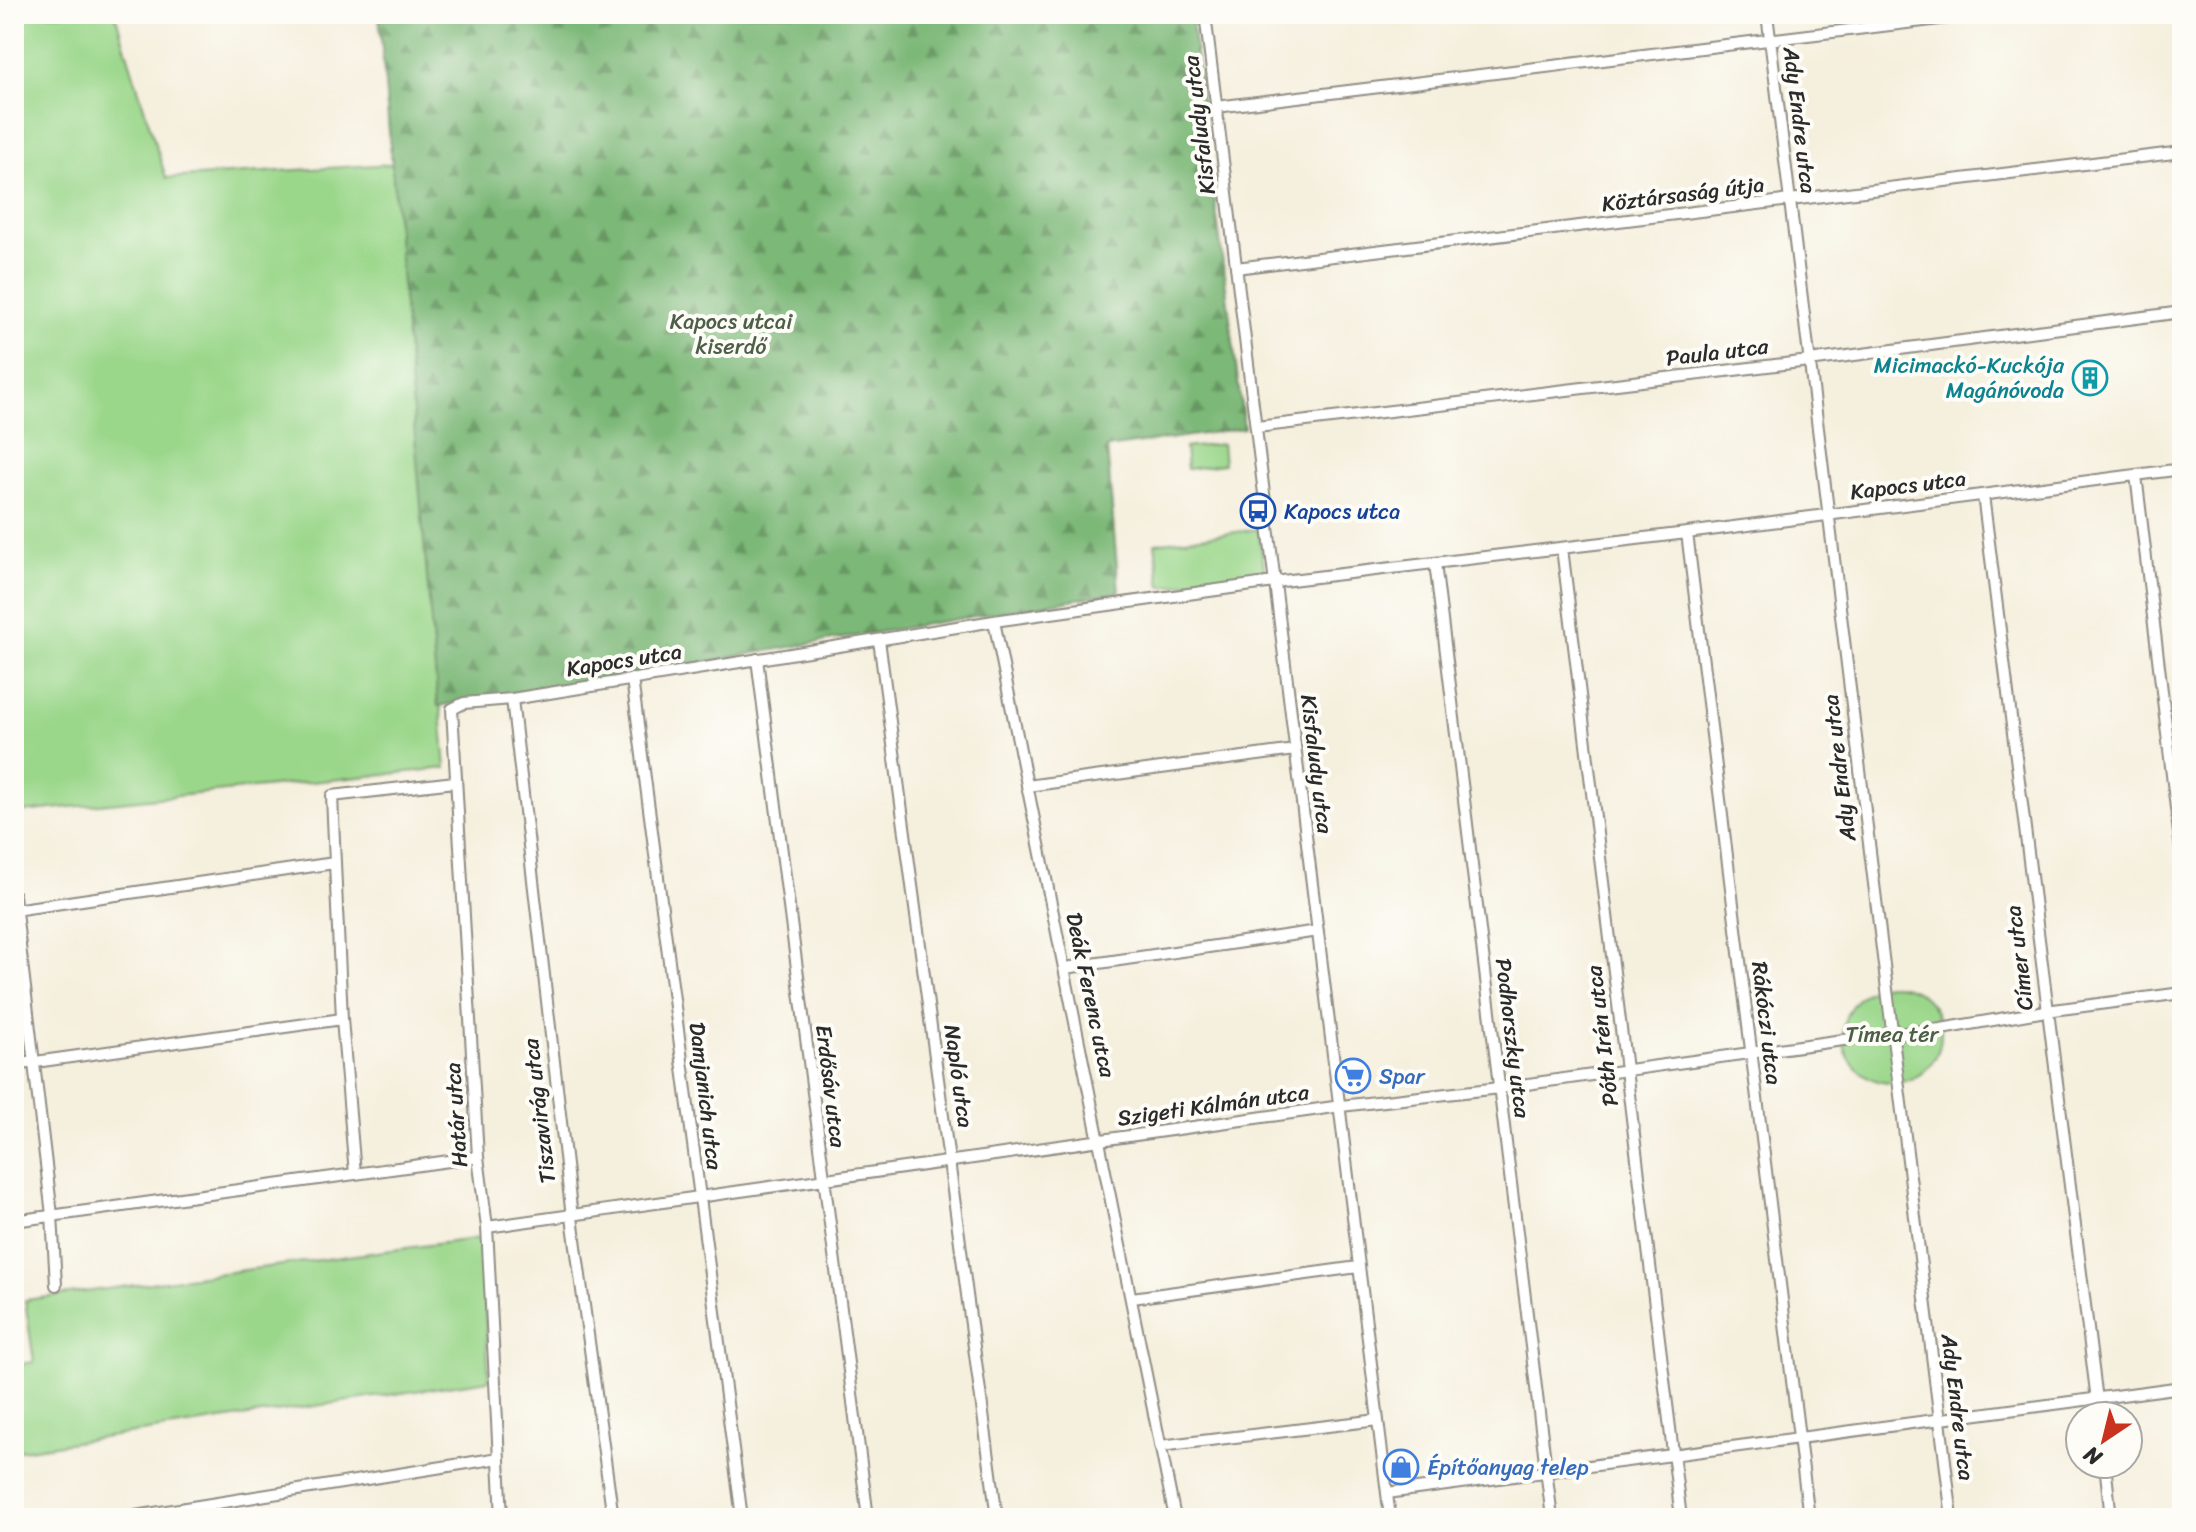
<svg xmlns="http://www.w3.org/2000/svg" width="2196" height="1532" viewBox="0 0 2196 1532" font-family="Sriracha,sans-serif">
<style>
.green{fill:#9bd78b;stroke:#63815b;stroke-width:2}
.forest{fill:url(#forest-firs);stroke:#547251;stroke-width:2}
.lines{fill:none;stroke-linecap:round;stroke-linejoin:round}
.minor-casing{stroke:#908d84;stroke-width:14}
.minor{stroke:#fff;stroke-width:10}
.labels{text-anchor:middle;dominant-baseline:central;stroke-width:8;stroke-linejoin:round;paint-order:stroke}
.street-label{font-size:22px;fill:#2b2b2b;stroke:#fdfcf7}
.park-label{font-size:22px;fill:#4d5f48;stroke:#fdfcf7}
.culture-label{font-size:22px;fill:#0d838f;stroke:#fdfcf7;text-anchor:end}
.transit-label{font-size:22px;fill:#164399;stroke:#fdfcf7;text-anchor:start}
.shop-label{font-size:22px;fill:#366cbe;stroke:#fdfcf7;text-anchor:start}
</style>
<defs>
<pattern id="forest-firs" width="22" height="20" patternUnits="userSpaceOnUse" patternTransform="scale(2)"><rect width="22" height="20" fill="#7cb877"/><path d="M5 1l3.5 6h-7zM16 11l3.5 6h-7z" fill="#669662"/></pattern>
</defs>
<rect width="100%" height="100%" fill="#fdfcf7"/>
<filter id="ink" filterUnits="userSpaceOnUse"><feTurbulence type="fractalNoise" baseFrequency=".0125" numOctaves="2"/><feDisplacementMap in="SourceGraphic" scale="16" xChannelSelector="R" yChannelSelector="G"/><feConvolveMatrix kernelMatrix="1 2 1 2 8 2 1 2 1" color-interpolation-filters="sRGB"/></filter>
<filter id="wash" filterUnits="userSpaceOnUse"><feTurbulence type="fractalNoise" baseFrequency=".006" numOctaves="4" result="noise"/><feDisplacementMap in="SourceGraphic" scale="32" xChannelSelector="R" yChannelSelector="G"/><feGaussianBlur stdDeviation="1.8" result="paint"/><feColorMatrix in="noise" values="0 0 0 0 0 0 0 0 0 0 0 0 0 0 0 0 0 1.4 0 .05"/><feComposite in="paint" operator="in"/></filter>
<g filter="url(#wash)">
<rect width="100%" height="100%" fill="#f5efdd"/>
<!-- green -->
<path class="green" d="M14,14H115L166,178L392,164L446,768L14,813Z
M1222,444L1224,464L1187,469L1185,448Z
M1258,529L1265,572L1161,587L1155,543Z
M1843 1034a49 49 0 1 1 98 0a49 49 0 1 1-98 0Z
M481,1238L489,1380L14,1451V1365L34,1362L25,1300Z"/>
<!-- forest -->
<path class="forest" d="M379,14H1191L1244,428L1107,448L1119,592L438,706Z"/>
</g>
<g filter="url(#ink)">
<g class="lines">
<!-- minor casing -->
<g class="minor-casing">
<path id="minor" d="M1205,14L1390,1518
M1767,14L1952,1518
M1216,107L1981,14
M1236,268L2182,152
M1257,427L1809,361L2182,312
M2136,475L2182,858
M1983,495L2099,1416
M1687,533L1809,1518
M1562,548L1681,1518
M1435,563L1552,1518
M994,621L1175,1518
M879,640L997,1518
M757,659L868,1518
M632,679L742,1518
M512,699L572,1217L613,1518
M1027,786L1295,750
M14,895L52,1215L56,1285
M14,910L334,863
M1065,968L1318,931
M14,1065L342,1019
M355,1174L342,1019L332,796L455,782
M14,1221L478,1157
M487,1227L1341,1106L1499,1088L1843,1040L1941,1029L2046,1011L2182,993
M1132,1298L1358,1267
M1160,1446L1378,1420
M2105,1464L2111,1518
M1387,1493L2182,1387
M123,1518L499,1458
M502,1518L487,1227L478,1157L452,709L464,703L512,699L994,621L1274,582L1687,533L2182,469"/>
</g>
<!-- minor -->
<use href="#minor" class="minor"/>
</g>
</g>
<!-- icons -->
<defs>
<g id="building-ring" transform="scale(1.8)"><circle r="9.5" fill="#fdfcf7" stroke="#0f9aa8" stroke-width="1.5"/><path d="M-4-6H4V6H1V3H-1V6H-4ZM-2.5-4.3h1.7v1.8h-1.7ZM.8-4.3h1.7v1.8H.8ZM-2.5-1h1.7V.8h-1.7ZM.8-1h1.7V.8H.8Z" fill="#0f9aa8"/></g>
<g id="bus-ring" transform="scale(1.8)"><circle r="9.5" fill="#fdfcf7" stroke="#1a4fb4" stroke-width="1.5"/><path d="M-5-6H5V4H4V6H2V4H-2V6H-4V4H-5ZM-3.5-4V0h7V-4ZM-3.5 1.2v1.5H-2V1.2ZM2 1.2v1.5H3.5V1.2Z" fill="#1a4fb4"/></g>
<g id="supermarket-ring" transform="scale(1.8)"><circle r="9.5" fill="#fdfcf7" stroke="#3f7fe0" stroke-width="1.5"/><path d="M-6-5.5h2.5l.6 2H6L4.5 2H-2.5L-4.4-4H-6ZM-1.5 3.2a1.3 1.3 0 1 0 .1 0ZM3 3.2a1.3 1.3 0 1 0 .1 0Z" fill="#3f7fe0"/></g>
<g id="shop-ring" transform="scale(1.8)"><circle r="9.5" fill="#fdfcf7" stroke="#3f7fe0" stroke-width="1.5"/><path d="M-5-2.5h2.3a2.7 3.5 0 0 1 5.4 0H5L5.5 6h-11ZM-1.5-2.5h3a1.5 2.3 0 0 0-3 0Z" fill="#3f7fe0"/></g>
</defs>
<g fill-rule="evenodd">
<use href="#building-ring" x="2090" y="378"/>
<use href="#bus-ring" x="1258" y="511"/>
<use href="#supermarket-ring" x="1353" y="1076"/>
<use href="#shop-ring" x="1401" y="1467"/>
</g>
<g class="labels">
<!-- street labels -->
<g class="street-label">
<text transform="translate(1800 120) rotate(83)">Ady Endre utca</text>
<text transform="translate(1199 125) rotate(-97)">Kisfaludy utca</text>
<text transform="translate(1683 194) rotate(-7)">Köztársaság útja</text>
<text transform="translate(1717 352) rotate(-7)">Paula utca</text>
<text transform="translate(1908 485) rotate(-7)">Kapocs utca</text>
<text transform="translate(624 660) rotate(-9)">Kapocs utca</text>
<text transform="translate(1317 764) rotate(83)">Kisfaludy utca</text>
<text transform="translate(1839 768) rotate(-97)">Ady Endre utca</text>
<text transform="translate(2019 958) rotate(-97)">Címer utca</text>
<text transform="translate(1091 995) rotate(78)">Deák Ferenc utca</text>
<text transform="translate(1767 1023) rotate(83)">Rákóczi utca</text>
<text transform="translate(1602 1036) rotate(-97)">Póth Irén utca</text>
<text transform="translate(1513 1038) rotate(83)">Podhorszky utca</text>
<text transform="translate(959 1076) rotate(82)">Napló utca</text>
<text transform="translate(831 1086) rotate(83)">Erdősáv utca</text>
<text transform="translate(706 1096) rotate(83)">Damjanich utca</text>
<text transform="translate(1213 1105) rotate(-8)">Szigeti Kálmán utca</text>
<text transform="translate(539 1111) rotate(-97)">Tiszavirág utca</text>
<text transform="translate(456 1115) rotate(-94)">Határ utca</text>
<text transform="translate(1958 1407) rotate(83)">Ady Endre utca</text>
</g>
<!-- park labels -->
<g class="park-label">
<text x="731" y="321">Kapocs utcai<tspan x="731" dy="25">kiserdő</tspan></text>
<text x="1892" y="1034">Tímea tér</text>
</g>
<!-- culture labels -->
<g class="culture-label">
<text x="2064" y="365">Micimackó-Kuckója<tspan x="2064" dy="25">Magánóvoda</tspan></text>
</g>
<!-- transit labels -->
<g class="transit-label">
<text x="1284" y="511">Kapocs utca</text>
</g>
<!-- shop labels -->
<g class="shop-label">
<text x="1379" y="1076">Spar</text>
<text x="1427" y="1467">Építőanyag telep</text>
</g>
</g>
<!-- margin -->
<rect width="2196" height="1532" fill="none" stroke="#fdfcf7" stroke-width="48"/>
<!-- north arrow -->
<g transform="translate(2104 1440) rotate(215)"><circle r="38" fill="#fdfcf7" stroke="#a9a8a5" stroke-width="2"/>
<path d="M0-6L14 30L0 20L-14 30Z" fill="#c8321e"/>
<text y="-12" font-size="22" font-weight="bold" text-anchor="middle" fill="#2b2b2b">N</text>
</g>
</svg>
